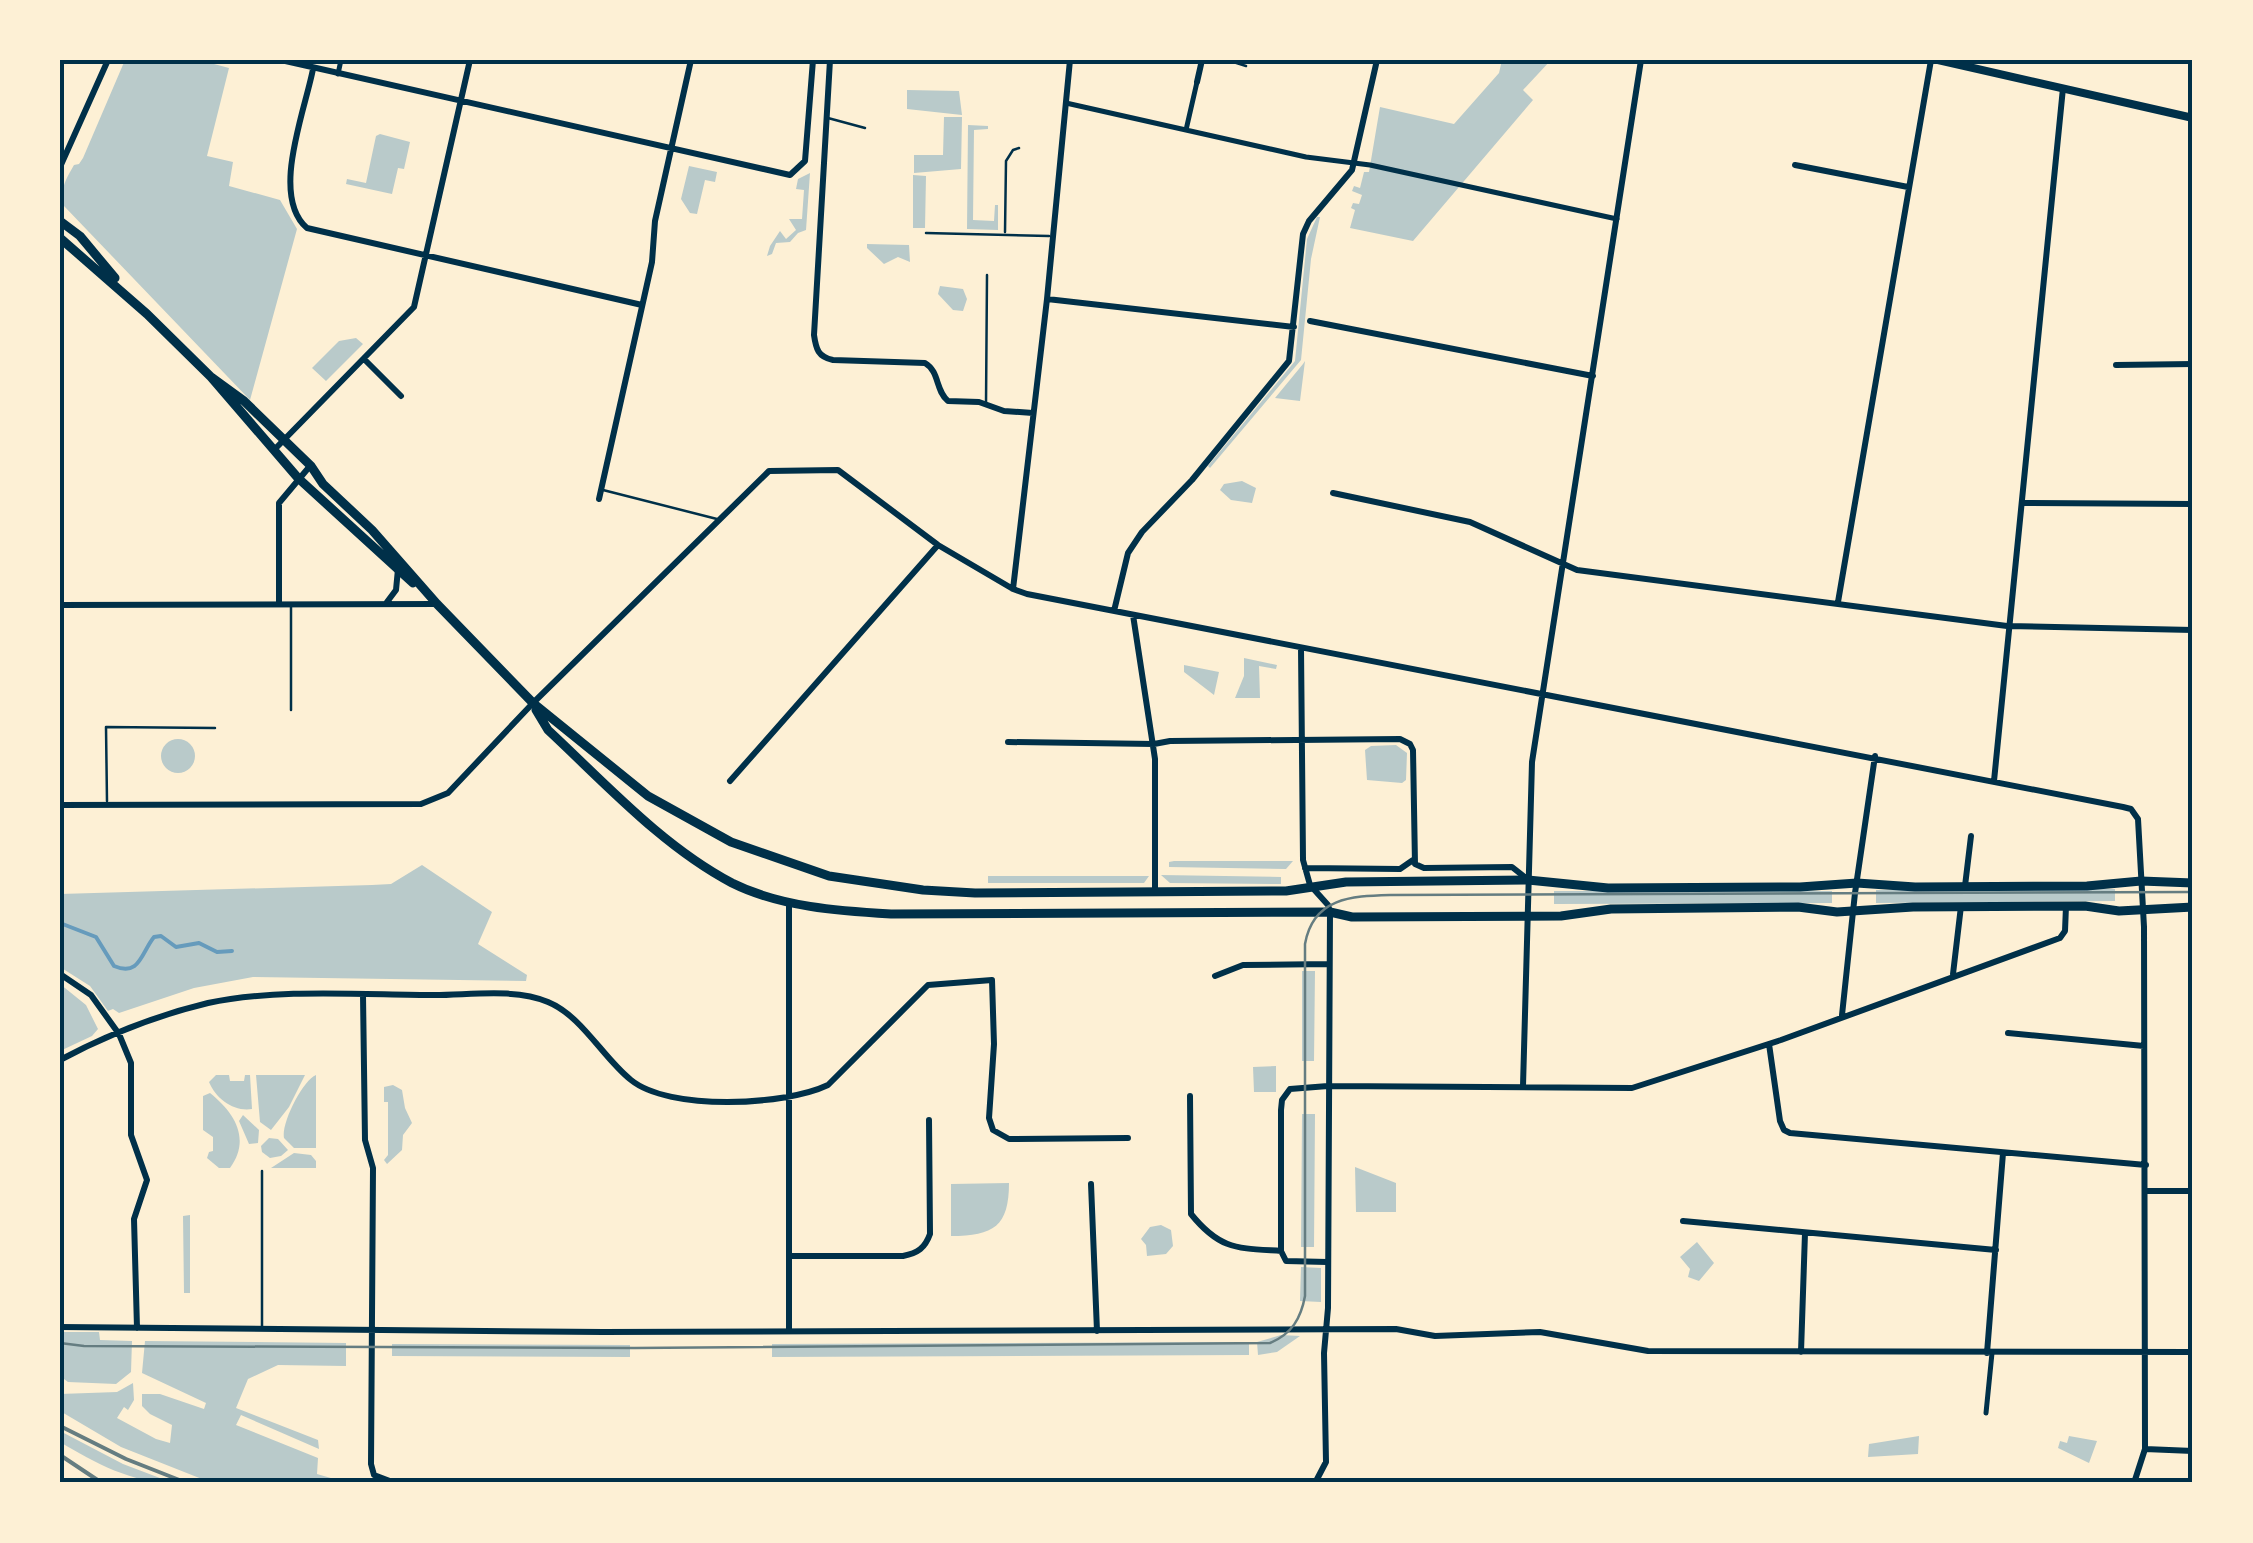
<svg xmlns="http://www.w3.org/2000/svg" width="2253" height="1543" viewBox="0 0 2253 1543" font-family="'Zilla Slab',serif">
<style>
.green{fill:#b9caca}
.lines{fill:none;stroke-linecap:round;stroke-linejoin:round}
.stream{stroke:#669bbc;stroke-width:4}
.service{stroke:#003049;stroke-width:2.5}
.pedestrian{stroke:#003049;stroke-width:5}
.minor{stroke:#003049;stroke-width:6}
.tertiary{stroke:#003049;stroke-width:8}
.primary{stroke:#003049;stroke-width:9}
.tram{stroke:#657d81;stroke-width:2.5}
.rail{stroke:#657d81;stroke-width:4}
.neatline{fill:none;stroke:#003049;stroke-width:4}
</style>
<rect width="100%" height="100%" fill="#fdf0d5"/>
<!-- green -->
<path class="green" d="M125,60H199L229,68L207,156L233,162L229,186L280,200L297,229L250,400L64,206C59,190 66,179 74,165L79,164L83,158Z
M1502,60H1551L1523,90L1533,100L1413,241L1350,228L1355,210L1351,208L1353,203L1359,204L1362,195L1352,191L1354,186L1360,188L1364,172H1369L1380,107L1454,124L1499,73Z
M907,90L959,91L962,115L907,109Z
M944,117H962L961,169L914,173V155H943Z
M968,125L988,126V129L974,130L973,220L994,221L995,205H998V230L967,229Z
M380,134L410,142L404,169L398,168L392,194L346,184L347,179L366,183L376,136Z
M689,166L717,172L715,182L705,180L697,214L690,213L681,199Z
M810,173L806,230L798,233L790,242L776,243L772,254L767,256L770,246L780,231L786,239L796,230L789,219H802L804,190L796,189L798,179Z
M913,175L926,176L925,228H913Z
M1317,217H1320L1311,259L1301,360L1210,468L1208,466L1295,361L1307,239Z
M867,244L909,245L910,262L898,257L884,264L867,248Z
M940,286L963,289L967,299L963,311L953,310L938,294Z
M356,338L363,344L326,381L312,368L339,341Z
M1305,361L1300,401L1275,398L1303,364Z
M1242,481L1256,488L1252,503L1231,500L1220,490L1224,484Z
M1244,658L1277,665L1276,669L1259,666L1260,698H1235L1244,676Z
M1184,665L1219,672L1214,695L1184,672Z
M161 756a17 17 0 1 1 34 0a17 17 0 1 1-34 0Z
M1396,745L1407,753L1406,780L1402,783L1367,780L1365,750L1371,746Z
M1174,861H1293L1286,869L1169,867V862Z
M422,865L492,912L478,944L527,975L526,981L253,977L194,988L119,1013L113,1009L108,1011L90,986L60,967V894L372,885L391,884Z
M1161,875L1281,877V884L1170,883Z
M988,876H1149L1144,883H988Z
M2115,889V901L1876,903V890Z
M1554,891H1832V903L1554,904Z
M1302,971H1315L1314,1061H1302Z
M60,984L86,1005L98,1029L92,1036L60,1051Z
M1276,1066V1092H1254L1253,1067Z
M216,1075H229L230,1081H244L245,1075H250L252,1109C234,1112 216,1099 209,1082Z
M256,1075H305L289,1107L271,1130L260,1122Z
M316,1075V1148H294L284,1138C281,1123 303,1080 316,1075Z
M393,1085L402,1090L405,1108L412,1123L403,1135L402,1150L387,1164L384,1160L388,1155V1102H384V1087Z
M210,1093C235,1113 251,1139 230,1168H219L207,1158L209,1152L213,1151V1137L203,1130V1096Z
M1302,1114H1315L1314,1247H1301Z
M243,1115L259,1130L258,1143L249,1144L239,1121Z
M269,1138L278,1139L288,1150L281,1156L270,1158L262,1152L261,1146Z
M294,1153L311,1155L316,1161V1168H271Z
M1355,1167L1396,1183V1212H1356Z
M1009,1183C1009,1226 994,1236 951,1236V1184Z
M190,1215V1293H184L183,1216Z
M1161,1225L1171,1230L1173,1246L1166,1254L1147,1256L1146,1245L1141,1239L1150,1227Z
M1697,1242L1714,1263L1699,1281L1688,1277L1690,1269L1680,1257Z
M1301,1267L1321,1268V1302L1300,1301Z
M60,1332H99L100,1340L132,1341L131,1372L116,1384L68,1382L60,1376Z
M1281,1335L1300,1336L1277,1352L1258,1355L1257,1342Z
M145,1341L346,1343V1366L278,1365L248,1379L236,1408L318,1440L319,1449L241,1415L236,1425L318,1458L317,1474L348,1483H212L121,1447L60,1411V1394L117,1392L133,1383L134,1400L128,1410L124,1407L117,1418L156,1439L170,1443L172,1425L150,1414L142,1406V1394H160L204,1409L206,1403L142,1373Z
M1249,1342V1355L772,1357V1344Z
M392,1344L630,1345V1357L392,1356Z
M60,1431L123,1464L173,1483C132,1483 95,1463 60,1442Z
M1919,1436L1918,1454L1868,1457L1869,1444Z
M2069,1436L2097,1441L2089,1463L2058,1448L2060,1441L2067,1443Z"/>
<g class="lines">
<!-- stream -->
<path class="stream" d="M60,923L96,937L114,966C140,977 141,953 154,937L161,936L176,947L199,943L217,952L232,951"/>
<!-- service -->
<path class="service" d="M1227,60L1246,66
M828,118L865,128
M1005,232L1006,161L1013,150L1019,148
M926,233L1049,236
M986,404L987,275
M603,490L717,519
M291,604V710
M107,801L106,727L215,728
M262,1328V1171"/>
<!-- pedestrian -->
<path class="pedestrian" d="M338,74L341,60
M1066,103L1306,157L1370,165L1617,219
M1186,130L1197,82
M1986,1413L1992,1353"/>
<!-- minor -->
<path class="minor" d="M281,60L790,175L805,161L813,60
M830,60L814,335C816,349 818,357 833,360L925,363C940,372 935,390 948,401L979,402L1004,411L1033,413
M313,69C305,111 270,196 307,228L642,305
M1197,82L1202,60
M1795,165L1908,187
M60,167L108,60
M1047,299L1294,327
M1310,321L1593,376
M365,360L401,396
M2116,365L2193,364
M274,450L414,307L470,60
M1333,493L1470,522L1577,570L2007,626L2193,630
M599,499L652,262L655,221L691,60
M2022,503L2193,504
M1013,589L1047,299L1070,60
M387,602L396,590L398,569
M1838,602L1931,60
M279,603V503L310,466
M60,605L437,604
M1114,611L1128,553L1142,532L1192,480L1289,361L1303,234L1309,221L1352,170L1377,60
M1133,615L1155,759V890
M1301,648L1303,860L1310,885L1328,905L1330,912L1328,1308L1324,1353L1326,1462L1315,1483
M1008,742L1154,744L1170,741L1400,739L1410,744L1413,750L1415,864L1424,868L1512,867L1527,879
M730,781L938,545
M1994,781L2063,88
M60,805L421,804L448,793L533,703L769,471L838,470L938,545L1013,589L1027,594L2123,807L2131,809L2138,819L2144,927L2145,1449L2134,1483
M1305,868L1400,869L1413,860
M1965,886L1971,836
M60,974L91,995L119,1034L131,1063V1135L147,1180L134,1219L137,1328
M1953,974L1961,906
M1215,976L1243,965L1328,964
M363,995L365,1140L373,1168L371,1464L374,1475L395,1483
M1842,1015L1855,893L1875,756
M2008,1033L2144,1046
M1769,1044L1780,1121L1784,1130L1790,1133L2146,1165
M60,1060C105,1036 158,1015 208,1003C276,988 366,995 435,995C470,995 516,988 548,1002C582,1016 603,1058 631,1080C669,1111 784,1106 828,1085L928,985L992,980L994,1044L989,1118L993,1130L1009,1139L1128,1138
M1523,1086L1532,762L1641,60
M1190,1096L1191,1214C1220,1250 1237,1248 1281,1251
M1091,1184L1097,1331
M2146,1191H2193
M1683,1221L1996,1250
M789,1256H903C918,1253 925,1248 930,1234L929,1120
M1327,1262L1286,1261L1281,1251V1110L1282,1100L1290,1089L1328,1086L1632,1088L1781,1040L2060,938L2065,931L2066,906
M60,1327L603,1332L1396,1329L1435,1336L1540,1332L1648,1351L2193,1352
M789,1331V902
M1801,1352L1805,1233
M1987,1353L2003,1153
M2145,1449L2193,1451"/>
<!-- tertiary -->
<path class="tertiary" d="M1938,60L2193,118"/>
<!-- primary -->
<path class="primary" d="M60,221L80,236L115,278
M60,238L147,314L211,377L298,478L413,583
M211,377L244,401L311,466L323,484L372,530L437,604L533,703L648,796L731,842L829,876L923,890L975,893L1286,891L1346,882L1528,880L1608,888L1800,887L1857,883L1915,887L2087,886L2141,881L2193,883
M536,710L548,730C605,783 662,846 732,883C780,907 839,911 891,914L1330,912L1352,917L1561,916L1611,909L1798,907L1837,912L1913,907L2085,906L2119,911L2193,907"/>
<!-- tram -->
<path class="tram" d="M60,1343L84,1346L634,1348L1270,1343C1292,1334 1301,1318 1305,1296V944C1313,898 1351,896 1390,895L2193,892"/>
<!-- rail -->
<path class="rail" d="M60,1426L126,1459L187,1483
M60,1455L102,1483"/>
</g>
<!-- border -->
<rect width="2253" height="1543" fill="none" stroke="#fdf0d5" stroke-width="125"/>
<rect x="62" y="62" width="2128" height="1418" class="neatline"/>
</svg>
